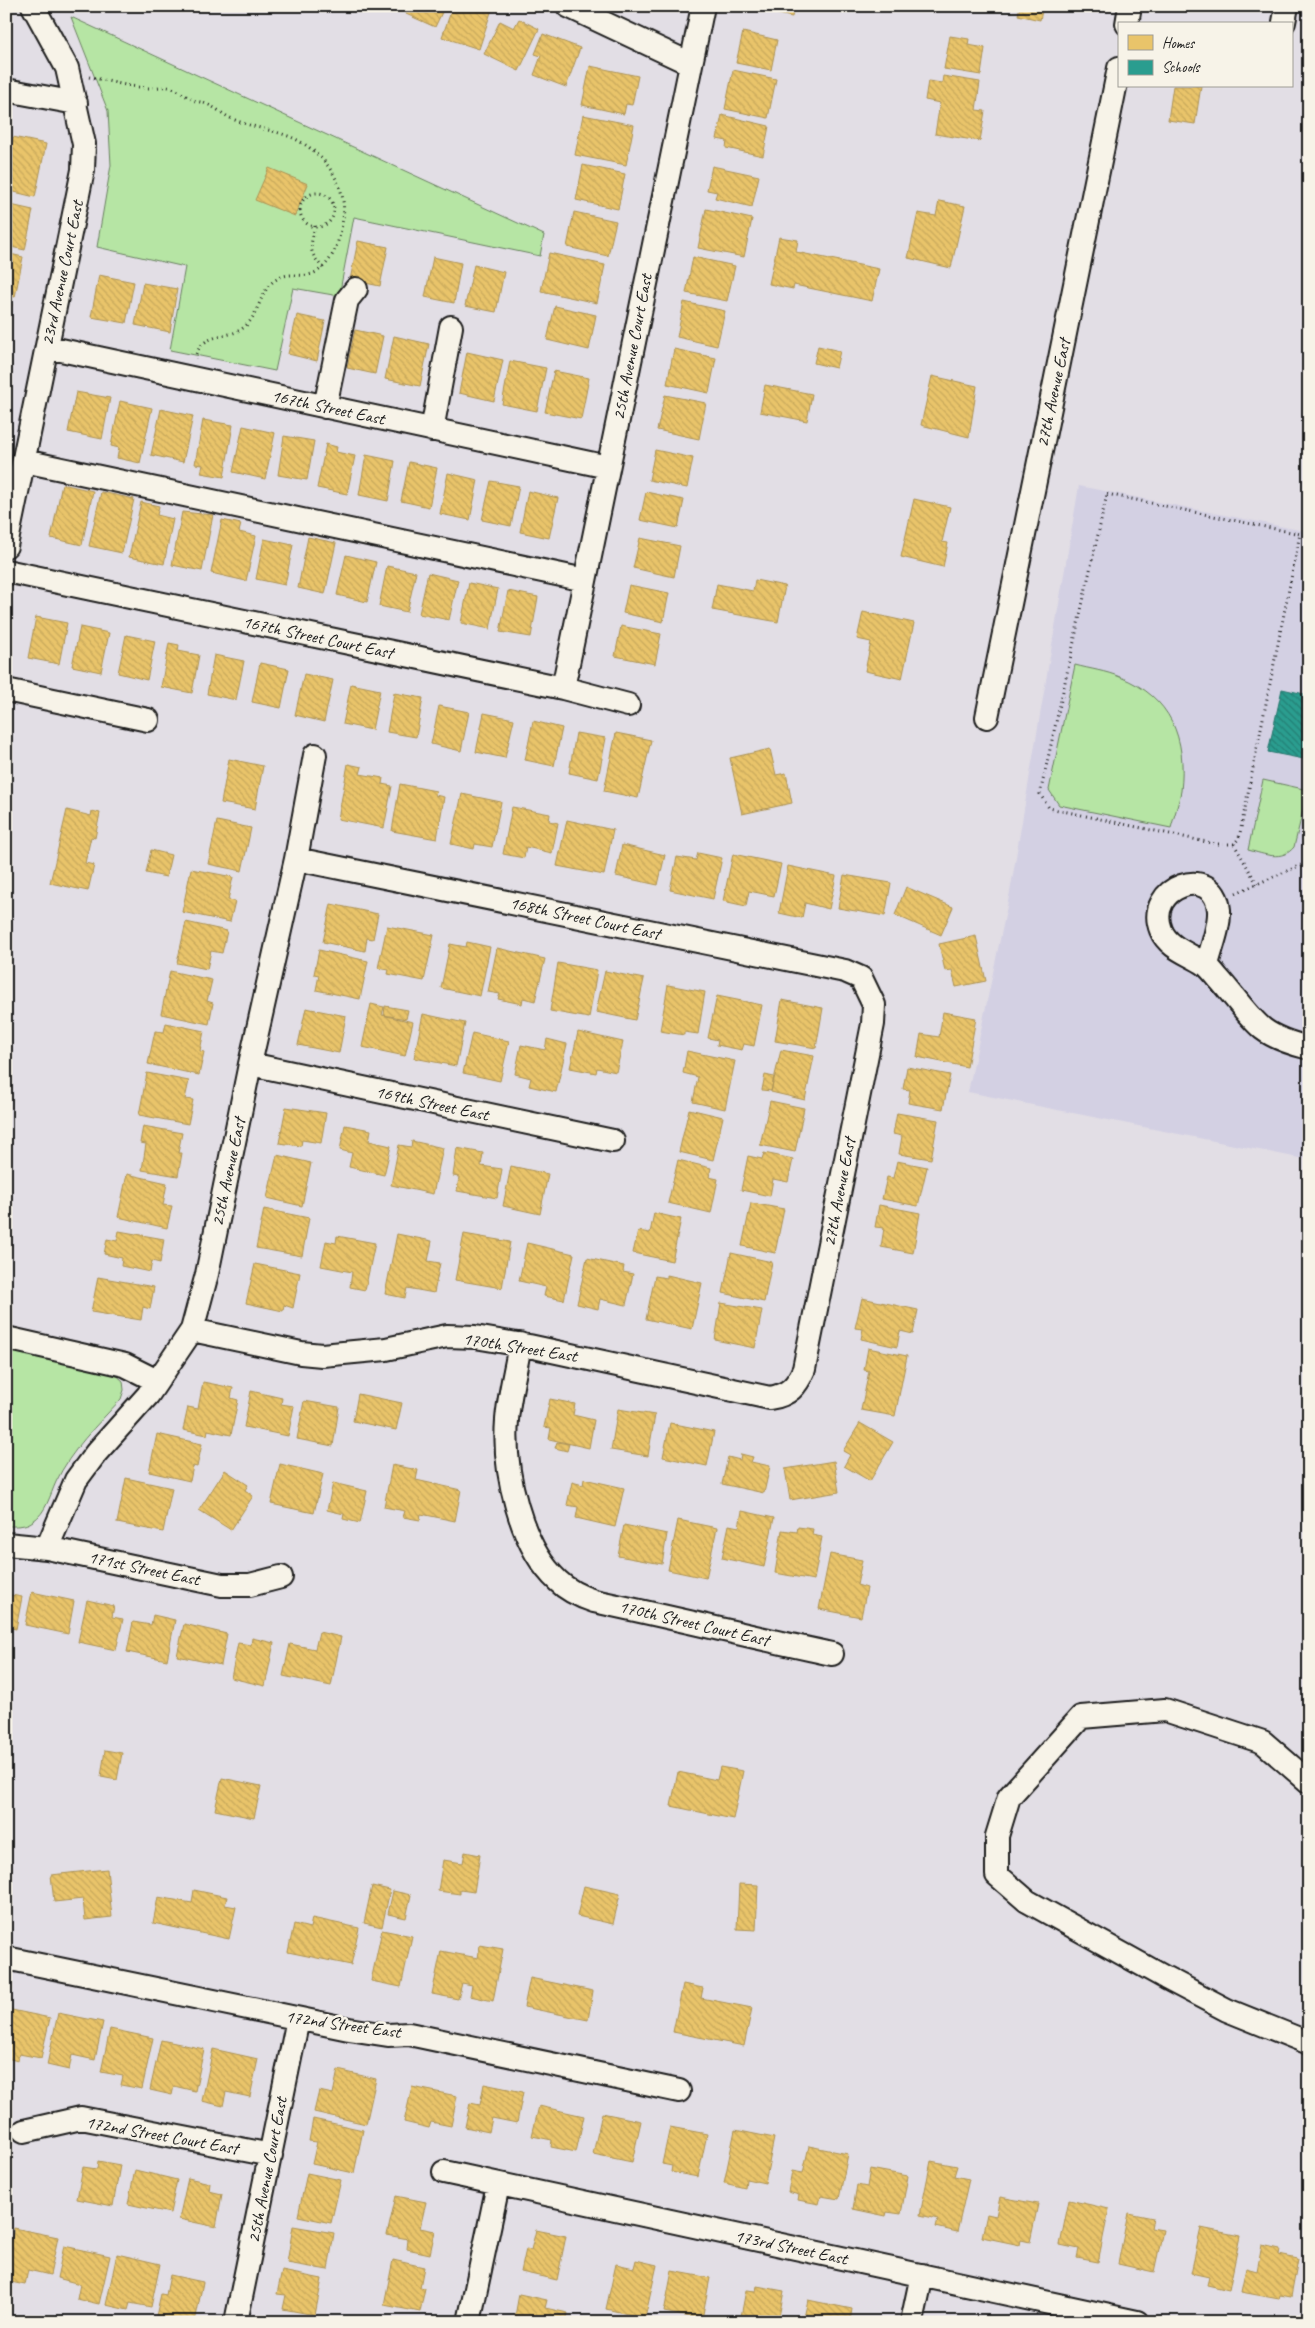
<svg xmlns="http://www.w3.org/2000/svg" width="1315" height="2328" viewBox="0 0 1315 2328" font-family="Caveat,sans-serif">
<style>
.built{fill:#d3d0e3}
.park{fill:#b6e5a4;stroke:#698060}
.homes{fill:url(#homes-back-hatch);stroke:#ac9253}
.schools{fill:url(#schools-back-hatch);stroke:#26766c}
.lines{fill:none;stroke-linecap:round;stroke-linejoin:round}
.minor-casing{stroke:#1c1c1c;stroke-width:26}
.path{stroke:#1c1c1c;stroke-width:3;stroke-dasharray:1 4;stroke-linecap:butt}
.minor{stroke:#f7f3e8;stroke-width:22}
.labels{text-anchor:middle;dominant-baseline:central;stroke-width:5;stroke-linejoin:round;paint-order:stroke}
.street-label{font-size:18px;fill:#1c1c1c;stroke:#f7f3e8}
</style>
<defs>
<pattern id="homes-back-hatch" width="6" height="6" patternUnits="userSpaceOnUse" patternTransform="scale(1.25)"><rect width="6" height="6" fill="#e9c46a"/><path d="M-1 5l2 2M0 0l6 6M5-1l2 2" fill="none" stroke="#c7a85b"/></pattern>
<pattern id="schools-back-hatch" width="6" height="6" patternUnits="userSpaceOnUse" patternTransform="scale(1.25)"><rect width="6" height="6" fill="#2a9d8f"/><path d="M-1 5l2 2M0 0l6 6M5-1l2 2" fill="none" stroke="#237f74"/></pattern>
</defs>
<rect width="100%" height="100%" fill="#e2dee5"/>
<filter id="ink" filterUnits="userSpaceOnUse"><feTurbulence type="fractalNoise" baseFrequency=".02" numOctaves="2"/><feDisplacementMap in="SourceGraphic" scale="10" xChannelSelector="R" yChannelSelector="G"/><feConvolveMatrix kernelMatrix="1 2 1 2 8 2 1 2 1" color-interpolation-filters="sRGB"/></filter>
<g filter="url(#ink)">
<!-- built -->
<path class="built" d="M1079,486L1309,532V1160L968,1092L1010,892Z"/>
<!-- park -->
<path class="park" d="M71,17L544,235L540,256L354,217L339,296L293,288L275,371L170,350L185,267L97,247L111,165L108,111Z
M1075,665C1090,669 1106,671 1120,677C1171,697 1187,738 1181,791C1179,803 1174,816 1171,828L1059,805L1049,790Z
M1263,780L1308,790L1294,847C1282,862 1264,854 1248,850Z
M6,1348L113,1372L123,1381L124,1390L121,1399C97,1425 71,1450 56,1482C50,1495 46,1513 33,1521C25,1527 15,1526 6,1526Z"/>
<!-- homes -->
<path class="homes" d="M379,6H392L390,10Z
M409,6H445L435,27L406,14Z
M453,6H485L492,9L479,49L442,37Z
M744,6H794L792,17Z
M1020,6H1043L1040,20L1018,15Z
M519,19L539,29L519,71L484,54L500,21L514,28Z
M743,32L777,40L771,70L736,63Z
M543,34L580,48L566,87L534,75L541,56L535,54Z
M950,36L969,39L968,45L985,48L981,75L944,69Z
M590,66L638,76L632,105L626,104L624,114L582,105Z
M733,70L776,79L768,118L725,109Z
M943,76L980,82L976,110L985,111L980,141L935,134L940,103L925,100L928,81L942,83Z
M1173,86H1201L1195,124L1168,120Z
M583,115L634,125L626,165L575,155Z
M722,115L769,126L763,156L726,148L727,141L717,139Z
M13,137L46,144L35,197L6,190V171Z
M583,165L625,174L618,209L576,200Z
M712,166L759,176L752,207L715,198L717,192L707,190Z
M269,168L308,184L295,216L255,200Z
M939,201L965,206L951,268L908,258L918,213L936,216Z
M6,204L33,210L25,250L6,246Z
M706,209L752,219L744,257L698,248Z
M574,212L616,221L608,256L567,247Z
M779,237L798,240L796,252L879,269L872,301L794,285L793,289L769,284Z
M358,241L388,247L380,286L350,280Z
M6,253L23,257L15,297L6,295Z
M549,253L605,265L597,303L541,291Z
M433,257L461,263L454,303L425,297Z
M693,257L735,266L727,301L686,293Z
M474,265L504,272L496,312L465,306Z
M99,275L134,282L126,323L91,317Z
M143,283L177,289L170,332L135,325Z
M684,302L725,311L717,346L677,337Z
M6,303L12,304L6,333Z
M555,306L596,315L589,350L547,340Z
M297,315L325,321L317,361L288,354Z
M355,330L383,336L375,374L347,368Z
M394,336L429,344L420,386L385,379Z
M818,346L840,351L836,368L814,363Z
M674,349L716,358L709,393L667,384Z
M467,352L503,360L494,401L459,393Z
M510,361L546,368L537,411L502,404Z
M554,371L589,378L581,419L545,412Z
M932,376L977,386L969,437L921,425Z
M765,385L812,394L807,421L760,412Z
M76,392L110,398L102,439L68,432Z
M665,395L706,403L699,439L657,430Z
M120,401L152,408L140,463L117,458L119,448L111,446Z
M161,409L193,416L183,462L151,455Z
M203,420L233,425L224,477L201,473L203,465L195,464Z
M243,426L275,433L265,479L233,472Z
M284,436L314,441L307,480L278,475Z
M326,444L337,447L336,452L355,456L347,494L317,488Z
M655,450L693,458L687,488L649,480Z
M366,455L395,461L388,501L359,495Z
M409,462L437,468L429,507L401,501Z
M448,473L478,480L470,520L440,514Z
M491,481L519,486L511,526L482,520Z
M62,484L93,491L82,545L51,538Z
M528,491L558,498L549,538L520,532Z
M101,492L134,499L122,553L89,546Z
M646,492L684,500L678,528L640,520Z
M914,499L950,507L942,542L948,543L943,567L901,557Z
M141,502L159,506L157,515L173,519L164,564L129,557Z
M182,512L213,515L202,571L172,565Z
M222,520L241,524L239,532L256,536L246,581L211,573Z
M308,537L336,543L325,594L298,588Z
M640,538L680,546L674,577L633,568Z
M264,539L293,545L285,585L256,579Z
M346,555L376,562L367,602L337,595Z
M387,566L416,572L407,612L379,606Z
M428,573L458,580L449,620L419,614Z
M755,580L785,586L778,622L712,610L717,584L753,591Z
M469,583L498,589L490,629L461,623Z
M629,585L669,593L663,622L623,613Z
M508,591L538,597L531,637L500,632Z
M863,612L914,623L902,679L865,671L871,642L857,639Z
M36,617L67,623L59,664L28,658Z
M621,626L661,634L655,664L615,656Z
M80,627L109,633L101,672L72,666Z
M126,635L155,641L147,680L118,673Z
M169,643L179,645L178,651L199,655L192,693L161,687Z
M214,655L244,661L236,700L207,694Z
M260,663L289,669L281,708L252,702Z
M304,674L333,680L324,722L295,715Z
M351,684L380,690L372,730L343,724Z
M394,693L423,698L416,737L387,732Z
M439,706L469,712L461,751L431,744Z
M484,713L514,719L505,758L476,752Z
M533,721L562,728L554,766L525,760Z
M576,733L606,738L598,779L569,773Z
M616,733L651,740L638,798L604,791Z
M770,749L776,775L786,773L792,803L742,814L730,758Z
M229,759L263,766L255,809L221,803Z
M348,764L362,767L360,774L383,778L382,784L392,786L384,828L338,819Z
M400,784L436,791L435,795L444,797L437,839L392,831Z
M462,794L501,802L492,847L475,844L474,849L451,844Z
M512,807L550,814L549,821L558,823L552,853L526,847L524,858L503,854Z
M67,810L91,816L92,811L100,813L95,838L91,837L85,863L94,865L88,891L50,883Z
M567,820L613,830L604,875L557,866Z
M217,821L251,828L242,871L208,864Z
M622,845L665,855L658,885L616,876Z
M151,850L171,855L166,877L146,873Z
M698,853L722,858L713,899L670,890L677,857L696,860Z
M733,854L781,864L774,896L749,891L746,906L723,901Z
M788,866L836,876L829,909L805,903L802,918L779,913Z
M191,869L233,877L228,900L235,901L230,922L182,912Z
M844,875L891,883L885,916L838,908Z
M906,887L953,907L941,935L895,915Z
M331,904L378,914L373,939L367,938L365,951L323,942Z
M186,922L227,931L222,953L211,951L207,969L177,963Z
M387,926L434,935L424,981L388,974L389,970L378,968Z
M976,936L986,981L956,987L952,970L945,971L939,944Z
M467,942L490,947L480,996L441,988L450,944L466,947Z
M497,948L545,959L535,1001L523,998L522,1004L498,999L500,994L488,992Z
M319,950L368,961L360,999L316,990L319,975L314,974Z
M558,963L597,970L589,1018L550,1011Z
M170,971L212,980L207,1001L213,1003L209,1024L161,1014Z
M605,971L644,979L635,1020L596,1012Z
M668,985L705,992L698,1034L684,1032V1035L660,1031Z
M717,996L762,1005L754,1046L744,1044L742,1050L717,1045L718,1040L708,1038Z
M782,1000L823,1008L816,1048L775,1041Z
M371,1004L384,1007L382,1015L413,1022L405,1056L362,1047Z
M385,1006L408,1010L406,1019L384,1015Z
M306,1008L346,1016L339,1053L298,1045Z
M943,1012L976,1018L967,1067L917,1057L921,1034L939,1037Z
M423,1014L465,1023L456,1066L414,1058Z
M166,1023L204,1031L200,1051L204,1052L199,1075L148,1064L155,1031L164,1032Z
M578,1032L623,1042L616,1072L597,1068L596,1073L570,1068Z
M472,1033L509,1041L500,1081L463,1073Z
M547,1039L567,1044L556,1092L529,1086L531,1078L515,1074L521,1045L545,1050Z
M781,1050L814,1056L805,1100L771,1092Z
M687,1051L735,1061L725,1109L693,1102L698,1077L683,1073Z
M907,1067L950,1075L943,1109L908,1103L910,1090L903,1089Z
M147,1073L189,1081L185,1099L193,1100L188,1124L139,1115Z
M765,1075L774,1077L771,1091L762,1090Z
M770,1101L804,1108L795,1152L760,1145Z
M286,1107L326,1113L321,1143L302,1140L301,1146L279,1143Z
M689,1109L723,1117L713,1160L679,1152Z
M897,1113L938,1120L931,1159L899,1154L902,1136L893,1134Z
M345,1125L371,1130L369,1141L391,1146L384,1175L349,1167L352,1153L340,1150Z
M143,1126L182,1133L178,1153H182L178,1176L142,1170L146,1144L140,1143Z
M412,1141L443,1148L433,1194L391,1185L399,1145L411,1147Z
M457,1148L483,1153L481,1166L502,1169L497,1198L457,1191L459,1177L453,1176Z
M764,1153L793,1159L788,1182L773,1179L770,1196L741,1190L748,1156L762,1159Z
M277,1155L311,1163L302,1206L267,1198Z
M678,1160L711,1168L709,1177L718,1179L711,1213L668,1203Z
M897,1161L927,1167L918,1206L882,1199L887,1177L893,1178Z
M511,1166L548,1174L540,1214L503,1206Z
M127,1174L167,1183L163,1205L172,1206L167,1228L118,1217Z
M751,1203L784,1209L775,1253L742,1246Z
M879,1205L920,1213L913,1253L881,1247L884,1228L875,1227Z
M264,1209L309,1218L302,1256L256,1248Z
M654,1213L681,1219L672,1261L633,1253L638,1231L650,1233Z
M119,1231L164,1239L160,1263L152,1261L150,1272L121,1266L122,1258L104,1254L107,1239L117,1241Z
M397,1234L432,1241L428,1261L440,1263L434,1293L407,1288L405,1298L385,1294Z
M464,1234L510,1242L502,1288L455,1280Z
M337,1236L375,1243L365,1290L350,1287L352,1272L321,1266L326,1241L336,1243Z
M527,1243L574,1254L564,1300L544,1296L546,1287L519,1281Z
M731,1253L772,1262L764,1302L723,1293Z
M587,1258L624,1266L623,1272L633,1274L626,1305L600,1299L598,1309L577,1304Z
M255,1264L300,1273L293,1308L284,1305L283,1311L246,1303Z
M667,1275L702,1283L692,1329L646,1319L655,1276L667,1278Z
M98,1277L154,1287L150,1309L143,1307L141,1320L91,1312Z
M862,1298L918,1310L913,1334L900,1331L897,1347L861,1339L863,1329L855,1328Z
M721,1303L762,1310L755,1348L715,1340Z
M868,1348L907,1356L895,1416L861,1410L869,1371L864,1370Z
M203,1382L233,1388L231,1398L238,1400L231,1435L208,1430L207,1435L183,1430L188,1407L198,1409Z
M251,1391L282,1398L281,1404L294,1406L288,1436L244,1427Z
M358,1394L402,1403L396,1430L353,1421Z
M550,1399L575,1404L573,1415L594,1420L589,1448L549,1439L551,1428L544,1427Z
M304,1401L339,1407L333,1446L297,1439Z
M618,1409L655,1415L648,1456L611,1450Z
M670,1423L714,1432L707,1466L663,1457Z
M860,1423L893,1442L870,1481L844,1466L850,1455L843,1451Z
M157,1434L202,1444L197,1467L193,1466L190,1481L149,1472Z
M557,1442L569,1444L567,1451L555,1448Z
M741,1454L753,1457L751,1462L770,1466L764,1493L722,1484L728,1457L740,1460Z
M834,1461L839,1492L790,1500L785,1469Z
M280,1464L323,1474L314,1513L271,1504Z
M392,1465L418,1470L416,1480L461,1490L455,1521L421,1514L420,1520L403,1517L405,1511L384,1507Z
M225,1470L248,1485L245,1490L253,1496L231,1530L199,1510Z
M126,1478L172,1488L163,1532L117,1523Z
M584,1479L624,1488L615,1527L576,1518L578,1507L567,1505L572,1482L583,1485Z
M333,1483L367,1491L360,1523L343,1519L344,1514L327,1510Z
M742,1511L774,1518L764,1567L722,1558L729,1525L739,1527Z
M678,1520L717,1528L706,1578L668,1570Z
M624,1525L667,1534L662,1564L618,1556Z
M798,1527L813,1529L812,1535L822,1537L814,1580L775,1573L782,1530L797,1532Z
M830,1554L862,1560L857,1585L867,1588L861,1617L819,1609Z
M32,1592L74,1601L68,1634L25,1625Z
M6,1594L22,1597L16,1629L6,1627Z
M87,1600L114,1606L112,1617L123,1619L116,1650L78,1642Z
M153,1615L175,1620L167,1660L127,1652L133,1622L151,1625Z
M184,1624L227,1634L221,1665L177,1656Z
M319,1632L341,1637L331,1686L283,1676L290,1644L315,1649Z
M252,1638L274,1643L265,1686L231,1678L238,1643L251,1645Z
M105,1750L122,1753L117,1780L101,1777Z
M720,1767L743,1771L733,1819L671,1806L678,1772L717,1780Z
M222,1778L261,1786L254,1818L215,1810Z
M465,1852L480,1855L474,1892L460,1890V1894L438,1891L443,1860L463,1863Z
M107,1869L112,1917L85,1920L83,1899L54,1902L51,1875Z
M739,1884L758,1885L756,1930L737,1929Z
M372,1886L390,1890L382,1927L364,1923Z
M584,1886L620,1894L613,1924L577,1916Z
M194,1890L227,1897L225,1905L236,1907L229,1939L153,1923L158,1897L192,1903Z
M393,1891L411,1895L406,1918L388,1914Z
M312,1918L359,1928L351,1965L288,1952L294,1924L310,1928Z
M382,1930L412,1936L401,1987L371,1981Z
M480,1945L503,1949L493,2001L470,1996L472,1985L462,1983L458,1999L432,1994L441,1951L478,1958Z
M530,1978L593,1991L588,2020L524,2007Z
M683,1984L703,1988L701,1998L752,2008L744,2046L673,2032Z
M7,2009L50,2018L41,2058L19,2054L18,2061L6,2058Z
M58,2013L103,2022L95,2060L72,2055L69,2070L47,2065Z
M110,2029L153,2038L142,2089L121,2085L123,2076L101,2072Z
M161,2040L204,2049L195,2091L174,2086L172,2095L150,2090Z
M213,2049L258,2059L250,2097L226,2092L223,2106L202,2101Z
M338,2070L376,2079L366,2124L314,2112L319,2091L333,2094Z
M484,2084L523,2092L517,2123L492,2118L489,2132L465,2127L470,2103L480,2105Z
M412,2087L457,2096L451,2126L431,2122L429,2128L404,2122Z
M539,2106L584,2116L576,2152L551,2147L552,2140L532,2136Z
M602,2113L641,2121L632,2162L593,2154Z
M313,2119L363,2130L354,2173L312,2164L317,2142L309,2141Z
M670,2127L707,2134L698,2177L671,2172L672,2166L662,2164Z
M735,2130L774,2138L765,2183L746,2179L745,2188L724,2183Z
M809,2146L848,2154L839,2199L821,2196L819,2204L798,2200L799,2195L788,2192L792,2171L803,2173Z
M98,2161L120,2165L113,2206L77,2199L83,2167L97,2169Z
M931,2161L957,2166L954,2176L969,2179L957,2232L936,2227L938,2219L920,2215Z
M870,2169L908,2176L901,2214L887,2212L886,2216L853,2209L857,2185L867,2187Z
M135,2170L177,2180L170,2213L128,2204Z
M307,2173L341,2180L331,2223L298,2216Z
M188,2178L210,2183L209,2191L222,2194L216,2227L179,2219Z
M396,2196L426,2202L420,2228L435,2231L430,2254L407,2249L408,2239L387,2235Z
M1000,2197L1038,2204L1030,2242L1021,2240L1020,2245L982,2237L987,2214L996,2216Z
M1069,2200L1109,2209L1098,2262L1077,2258L1079,2249L1060,2245Z
M1128,2213L1153,2218L1151,2228L1163,2230L1154,2272L1118,2264Z
M293,2226L334,2233L328,2270L287,2263Z
M14,2228L58,2237L50,2275L28,2270L25,2285L6,2281V2264Z
M1201,2228L1240,2236L1229,2290L1207,2285L1209,2277L1191,2273Z
M536,2230L566,2236L557,2280L521,2272L526,2249L531,2250Z
M1262,2245L1280,2249L1279,2255L1298,2259L1291,2297L1280,2295L1279,2299L1241,2292L1246,2268L1257,2271Z
M64,2246L110,2256L99,2304L77,2299L80,2284L57,2278Z
M117,2254L160,2264L151,2307L130,2303L128,2310L106,2305Z
M393,2260L424,2267L420,2287L425,2288L420,2312L384,2305Z
M636,2260L657,2265L645,2318L606,2309L616,2264L634,2268Z
M282,2271L322,2279L315,2315L283,2309L286,2295L277,2294Z
M672,2271L710,2278L702,2319L664,2312Z
M170,2275L203,2282L195,2322L156,2316L161,2294L166,2295Z
M757,2286L784,2291L778,2322H740L746,2290L756,2291Z
M519,2294L547,2300L545,2308L568,2313L566,2322H514Z
M808,2300L852,2309L850,2322H803Z
M375,2318L395,2322H375Z"/>
<!-- schools -->
<path class="schools" d="M1282,689L1309,695V760L1268,752Z"/>
<g class="lines">
<!-- minor casing -->
<g class="minor-casing">
<path id="minor" d="M568,6L691,64
M1284,22L1287,6
M1127,24L1130,6
M6,90L76,103
M47,347L608,467
M325,407L347,300L356,289
M432,430L451,327
M24,461L585,580
M6,546L83,170L84,144L67,68L33,6
M6,571L563,688L628,705
M563,688L703,6
M6,690L148,720
M987,717L1119,68
M1207,965C1211,948 1220,927 1219,910C1214,862 1144,887 1161,930C1168,948 1190,954 1205,964C1210,968 1214,973 1218,978C1232,993 1248,1017 1263,1029C1276,1039 1293,1044 1309,1048
M250,1064L613,1141
M192,1330L301,1353L322,1355L386,1349L447,1336L475,1337L529,1346L770,1398C789,1395 797,1386 804,1369L873,1024L874,1005L861,978L845,971L296,859
M6,1338L125,1365L157,1381
M520,1344C516,1369 509,1395 507,1420C503,1470 520,1546 558,1581C568,1591 582,1597 594,1601C674,1618 753,1637 832,1654
M6,1544L47,1548L222,1585H250L281,1577
M47,1548L76,1480L96,1453L148,1395L192,1330L207,1274L250,1064L296,859L315,755
M1309,1782L1263,1742L1165,1710L1081,1717L1009,1797L997,1836V1875L1027,1901L1166,1978L1227,2010L1309,2043
M6,1958L349,2029L388,2035L409,2034L679,2091
M24,2131L81,2118L271,2155
M444,2172L1137,2322
M236,2322L298,2019
M469,2322L498,2185
M912,2322L922,2275"/>
</g>
<!-- path -->
<path class="path" d="M89,77C109,81 129,87 149,88C155,88 162,86 168,87C176,88 184,95 191,99C197,102 203,102 209,105C218,109 226,117 235,120C254,128 275,130 293,138C324,152 348,185 343,219C340,236 336,255 323,267C306,283 293,269 277,279C259,289 260,316 243,328C227,340 202,331 195,358
M300 210a17 17 0 1 1 34 0a17 17 0 1 1-34 0Z
M315,226C310,248 308,251 323,268
M1107,494L1300,534L1239,838L1234,844H1216L1049,808L1040,794Z
M1234,844L1257,884
M1236,893L1301,865L1308,860L1309,857"/>
<!-- minor -->
<use href="#minor" class="minor"/>
</g>
</g>
<g class="labels">
<!-- street labels -->
<g class="street-label">
<text transform="translate(62 273) rotate(-78)">23rd Avenue Court East</text>
<text transform="translate(632 347) rotate(-79)">25th Avenue Court East</text>
<text transform="translate(1053 393) rotate(-78)">27th Avenue East</text>
<text transform="translate(328 407) rotate(12)">167th Street East</text>
<text transform="translate(318 637) rotate(12)">167th Street Court East</text>
<text transform="translate(585 918) rotate(12)">168th Street Court East</text>
<text transform="translate(432 1103) rotate(12)">169th Street East</text>
<text transform="translate(228 1172) rotate(-78)">25th Avenue East</text>
<text transform="translate(839 1192) rotate(-79)">27th Avenue East</text>
<text transform="translate(520 1347) rotate(9)">170th Street East</text>
<text transform="translate(144 1568) rotate(12)">171st Street East</text>
<text transform="translate(694 1623) rotate(13)">170th Street Court East</text>
<text transform="translate(343 2024) rotate(8)">172nd Street East</text>
<text transform="translate(162 2135) rotate(10)">172nd Street Court East</text>
<text transform="translate(267 2170) rotate(-79)">25th Avenue Court East</text>
<text transform="translate(791 2247) rotate(12)">173rd Street East</text>
</g>
</g>
<!-- margin -->
<rect width="1315" height="2328" fill="none" stroke="#f7f3e8" stroke-width="25"/>
<rect x="12" y="12" width="1290" height="2303" fill="none" stroke="#1c1c1c" stroke-width="2" filter="url(#ink)"/>
<!-- legend -->
<rect x="1118" y="22" width="175" height="65" fill="#f7f3e8" stroke="#9f9d96"/>
<rect x="1128" y="35" width="25" height="15" fill="#e9c46a" stroke="#9f9d96"/>
<text x="1162" y="48" font-size="15" fill="#1c1c1c">Homes</text>
<rect x="1128" y="60" width="25" height="15" fill="#2a9d8f" stroke="#9f9d96"/>
<text x="1162" y="72" font-size="15" fill="#1c1c1c">Schools</text>
</svg>
